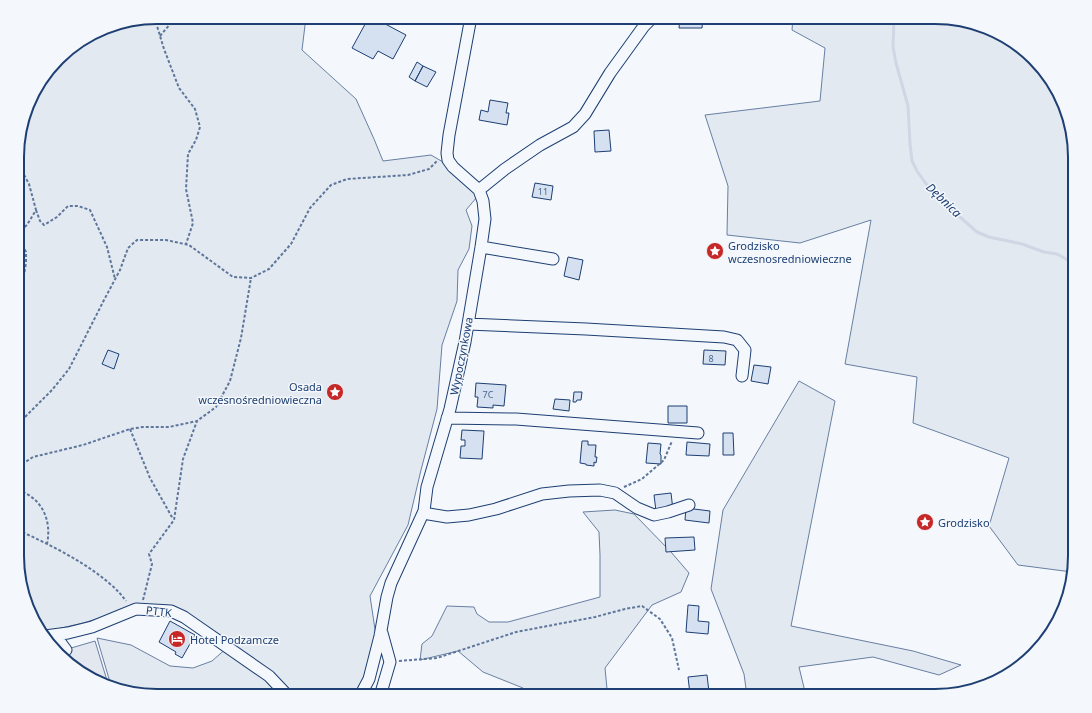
<svg xmlns="http://www.w3.org/2000/svg" width="1092" height="713" viewBox="0 0 1092 713" font-family="'Noto Sans',sans-serif">
<style>
.green{fill:#e3e9f0;stroke:#687fa3}
.parking{fill:#e3e8f0;stroke:#687fa3}
.lines{fill:none;stroke-linecap:round;stroke-linejoin:round}
.stream{stroke:#cfd7e4;stroke-width:3}
.building{fill:#d5e0f0;stroke:#1d3f73}
.minor-casing{stroke:#1d3f73;stroke-width:13}
.path{stroke:#5e769c;stroke-width:2;stroke-dasharray:3 2;stroke-linecap:butt}
.minor{stroke:#f4f7fb;stroke-width:11}
.labels{text-anchor:middle;dominant-baseline:central;stroke-width:3;stroke-linejoin:round;paint-order:stroke}
.number-label{font-size:9px;fill:#4b6792}
.poi-label{font-size:11px;fill:#1d3f73;stroke:#f4f7fb;text-anchor:start}
.street-label{font-size:11px;fill:#1d3f73;stroke:#f4f7fb}
.water-label{font-size:12px;font-style:italic;fill:#1d3f73;stroke:#f4f7fb}
.rim{fill:none;stroke:#1d3f73;stroke-width:2}
</style>
<rect width="100%" height="100%" fill="#f4f7fb"/>
<!-- green -->
<path class="green" d="M157,17H306L302,50L356,99L374,139L383,161L431,155L455,169L467,179L477,197L466,210L472,226L469,249L458,270L457,301L442,345L437,409L421,470L408,525L370,596L376,636L361,686L356,696H293L219,639L144,605L83,623L44,632L40,631L36,626L18,574V139L32,95L65,52L104,28Z
M793,17H935L980,24L1013,41L1056,87L1075,148V565L1072,572L1018,565L989,526L1009,458L913,423L917,377L845,364L871,220L800,243L727,235L728,186L705,115L820,101L825,48L792,30Z
M799,381L835,401L791,626L913,651L961,665L939,675L873,657L799,667L806,696H747L744,674L711,589L723,510Z
M615,510L634,514L671,552L689,573L681,592L652,605L605,668L607,689L610,696H527L523,688L483,672L458,651L420,660L422,644L432,636L447,606L474,607L477,614L489,622H508L600,597V555L599,532L583,512Z
M97,638L131,645L170,666L193,668L212,661L228,647L288,696H157L112,689Z"/>
<!-- parking -->
<path class="parking" d="M95,641L109,687L79,672L62,654L61,651Z"/>
<g class="lines">
<!-- stream -->
<path class="stream" d="M894,17L893,47L896,63L908,106L910,144L912,161L917,171L924,181L936,196L977,232L989,237L1022,244L1044,252L1057,254L1075,264"/>
</g>
<!-- building -->
<path class="building" d="M369,17H372L406,35L393,59L378,51L373,59L352,48Z
M494,17H514L513,22L494,18Z
M598,17H615L612,24Z
M680,17H703L702,28H679Z
M417,62L423,66L415,81L409,77Z
M423,66L436,72L427,87L415,81Z
M490,100L508,103L506,113H509L507,125L479,120L481,110L488,112Z
M609,130L611,151L595,152L594,131Z
M535,183L553,186L551,200L532,197Z
M568,257L583,260L579,280L564,276Z
M108,350L119,354L114,369L102,364Z
M704,350L726,351L725,365L703,364Z
M754,365L771,367L768,384L751,381Z
M476,383L506,385L504,406L493,405V408L477,407L478,397H475Z
M574,392H582L581,400H577L576,402H573Z
M555,399L570,400L569,411L553,409Z
M668,406H687V423H668Z
M462,430L484,431L482,459L460,458L461,446H465V440H461Z
M723,433H733L734,455H723Z
M582,441H588V445H596L595,457H597L596,463L594,462V466L586,465V464L580,463Z
M687,442L710,444L709,456L686,455Z
M648,443L661,444L660,454L661,455V464L646,463Z
M671,493L673,510L656,511L654,495Z
M686,508L710,511L709,523L685,520Z
M694,537L695,550L666,552L665,538Z
M688,605L699,606L698,621L709,622L708,634L686,632Z
M170,621L195,635L182,658L175,654L176,652L159,642Z
M707,675L709,692L690,694L688,677Z"/>
<g class="lines">
<!-- minor casing -->
<g class="minor-casing">
<path id="minor" d="M479,190L505,169L540,145L573,127L585,114L610,73L644,26L653,17
M481,247L553,259
M468,324L586,329L724,337L737,340L745,350L742,376
M447,418L516,419L698,433
M423,513L447,517L469,515L496,509L542,494L569,491L600,490L615,493L637,508L654,515L668,512L689,505
M55,635L66,650
M45,636L68,633L92,627L136,609L171,611L184,617L269,676L288,696
M360,696L369,679L380,636L387,597L391,583L424,511L427,487L450,409L465,342L481,247L485,219L483,201L479,190L453,167L448,160L447,153L449,135L471,17
M380,696L390,662L382,633"/>
</g>
<!-- path -->
<path class="path" d="M158,17L157,26L164,49L179,88L195,109L200,127L196,140L188,154L186,189L193,223L186,244
M160,36L176,17
M18,161L22,171L29,184L36,210L27,225L18,232
M36,210L40,221L44,225L57,217L68,206H78L90,210L107,247L115,279
M18,236L26,252V263L22,286L20,307L18,311
M18,424L52,390L69,369L104,300L120,270L128,248L137,240H166L189,245L233,277L251,278L269,269L291,244L310,208L331,185L347,179L408,175L429,169L438,160
M130,429L150,478L173,519
M18,467L33,457L83,445L130,429L143,427H169L197,421L216,407L230,381L241,338L251,278
M624,487L642,479L664,460L672,441
M18,490C42,498 52,520 47,544
M18,530C50,545 82,560 109,583C116,589 121,594 126,601
M143,600L152,564L149,554L174,520L183,459L197,421
M399,661L437,658L516,632L595,617L625,609L642,606L660,619L672,638L679,670"/>
<!-- minor -->
<use href="#minor" class="minor"/>
</g>
<!-- icons -->
<defs>
<g id="sight-disc" transform="scale(0.9)"><circle r="9.5" fill="#c62828" stroke="#f4f7fb"/><path d="M0-6L1.8-2.2L6-1.7L2.9 1.2L3.7 5.4L0 3.3L-3.7 5.4L-2.9 1.2L-6-1.7L-1.8-2.2Z" fill="#fff"/></g>
<g id="hotel-disc" transform="scale(0.9)"><circle r="9.5" fill="#c62828" stroke="#f4f7fb"/><path d="M-6-4.5h1.5V1H6V5H4.5V3h-9V5H-6ZM-4 0a1.8 1.8 0 1 1 3.6 0ZM.5 0V-2.5h3Q6-2.5 6 0Z" fill="#fff"/></g>
</defs>
<g fill-rule="evenodd">
<use href="#sight-disc" x="715" y="251"/>
<use href="#sight-disc" x="335" y="392"/>
<use href="#sight-disc" x="925" y="522"/>
<use href="#hotel-disc" x="177" y="639"/>
</g>
<g class="labels">
<!-- number labels -->
<g class="number-label">
<text x="543" y="191">11</text>
<text x="711" y="358">8</text>
<text x="488" y="394">7C</text>
</g>
<!-- poi labels -->
<g class="poi-label">
<text x="728" y="245">Grodzisko<tspan x="728" dy="13">wczesnosredniowieczne</tspan></text>
<text x="322" y="386" text-anchor="end">Osada<tspan x="322" dy="13">wczesnośredniowieczna</tspan></text>
<text x="938" y="522">Grodzisko</text>
<text x="190" y="639">Hotel Podzamcze</text>
</g>
<!-- street labels -->
<g class="street-label">
<text transform="translate(461 356) rotate(-79)">Wypoczynkowa</text>
<text transform="translate(159 611) rotate(7)">PTTK</text>
</g>
<!-- water labels -->
<g class="water-label">
<text transform="translate(944 200) rotate(44)">Dębnica</text>
</g>
</g>
<!-- crop -->
<path d="M0 0H1092V713H0ZM157 24H935A133 133 0 0 1 1068 157V556A133 133 0 0 1 935 689H157A133 133 0 0 1 24 556V157A133 133 0 0 1 157 24Z" fill="#f4f7fb" fill-rule="evenodd"/>
<path class="rim" d="M157 24H935A133 133 0 0 1 1068 157V556A133 133 0 0 1 935 689H157A133 133 0 0 1 24 556V157A133 133 0 0 1 157 24Z"/>
</svg>
